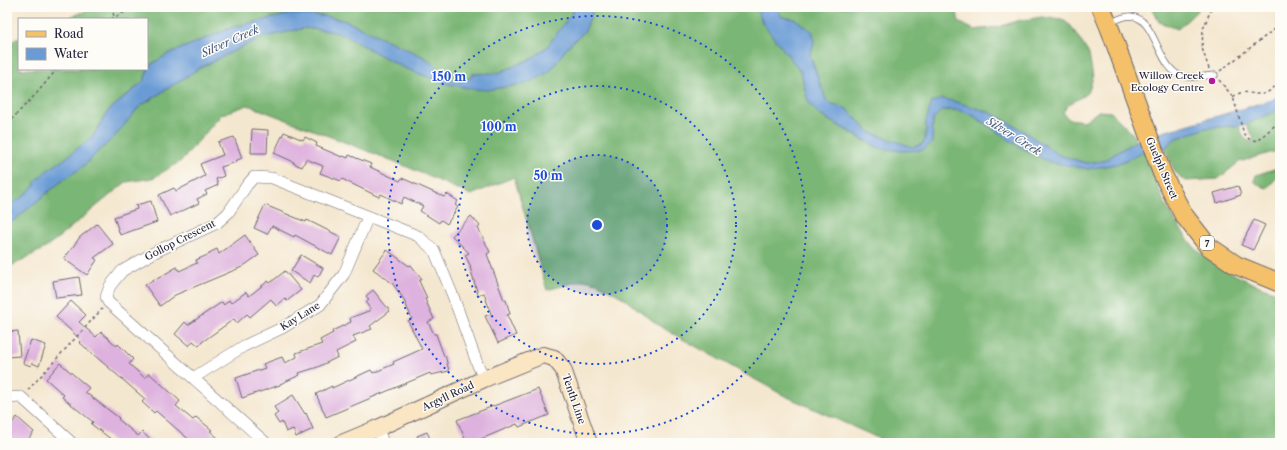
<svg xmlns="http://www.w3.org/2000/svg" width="1287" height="450" viewBox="0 0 1287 450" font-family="'Libre Caslon Text',serif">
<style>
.forest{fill:#7ab674;stroke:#4e6c58}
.water{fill:#6b9bd5;stroke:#465e88}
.building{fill:#deb2de}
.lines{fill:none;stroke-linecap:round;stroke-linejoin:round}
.lane-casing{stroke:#6c676f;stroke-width:7}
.street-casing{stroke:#6c676f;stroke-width:12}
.secondary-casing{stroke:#6c676f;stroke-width:18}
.primary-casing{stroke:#6c676f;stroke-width:20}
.path{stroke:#6c676f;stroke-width:1.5;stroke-dasharray:3 3;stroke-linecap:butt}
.lane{stroke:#fff;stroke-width:5.5}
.street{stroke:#fff;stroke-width:11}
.secondary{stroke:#fbe6c4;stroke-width:16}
.primary{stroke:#f4c16b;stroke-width:18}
.ring{fill:none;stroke:#1d4ed8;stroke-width:2;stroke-dasharray:2 4}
.poi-dot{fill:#b5179e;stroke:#fdfcf7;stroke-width:1.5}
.labels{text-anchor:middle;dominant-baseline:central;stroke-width:3;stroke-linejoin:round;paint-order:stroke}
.shield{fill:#fdfcf7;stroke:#646373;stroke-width:1}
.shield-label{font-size:9px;font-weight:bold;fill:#22223b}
.poi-label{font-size:10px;fill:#22223b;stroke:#fdfcf7;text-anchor:end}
.street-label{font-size:10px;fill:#22223b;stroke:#fdfcf7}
.water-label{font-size:11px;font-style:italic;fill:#435880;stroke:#fdfcf7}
.centre{fill:#1d4ed8;stroke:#fdfcf7;stroke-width:2}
.ring-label{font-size:12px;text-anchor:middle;font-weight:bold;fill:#1d4ed8;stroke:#fdfcf7;stroke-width:3;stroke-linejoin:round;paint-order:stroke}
</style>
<rect width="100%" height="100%" fill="#fdfcf7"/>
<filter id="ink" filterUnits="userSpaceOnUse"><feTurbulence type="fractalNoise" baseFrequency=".025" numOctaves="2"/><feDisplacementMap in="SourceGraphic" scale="8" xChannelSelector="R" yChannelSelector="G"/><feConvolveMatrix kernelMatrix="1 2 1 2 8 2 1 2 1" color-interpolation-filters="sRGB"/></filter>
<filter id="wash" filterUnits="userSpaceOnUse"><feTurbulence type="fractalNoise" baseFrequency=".012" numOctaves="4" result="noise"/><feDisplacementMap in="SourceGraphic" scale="16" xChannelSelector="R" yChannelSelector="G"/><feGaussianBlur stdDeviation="0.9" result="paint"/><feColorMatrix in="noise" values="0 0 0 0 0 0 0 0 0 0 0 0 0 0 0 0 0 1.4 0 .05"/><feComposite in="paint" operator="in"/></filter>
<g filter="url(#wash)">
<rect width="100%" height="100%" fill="#f4e7cf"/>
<!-- forest -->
<path class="forest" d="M95,7H574L572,13L546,48L531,59L498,73L473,74L472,77L462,81H447L424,57L346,21L325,16L291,14L233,27L168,54L150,65L144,80L137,87L109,110L93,136L62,161L47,171L36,182L35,185L21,198L7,206V40L11,42L19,38V69H147V19H66Z
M594,7H756L763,24L801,72L807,98L811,106L820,115L865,141L902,151L932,142L933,120L936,116L943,110H958L972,115L1017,145L1088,169L1116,164L1145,152C1152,169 1158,189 1166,206C1172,216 1189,242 1196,249C1216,267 1254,286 1280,293V443H889L783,395L661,327L622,297L597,283L584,280L547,290L514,177L471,195L396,162L248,105L222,114L181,161L153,178L126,182L47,247L7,268V226L63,180L81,168L115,136L139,107L198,69L260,38L305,28L330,31L344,35L402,67L444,83L473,89L551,70L569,45L585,31Z
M776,7H956L959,22L974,30L998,27L1017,21L1042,17L1062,19L1071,26L1089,54L1093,77L1088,93L1068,105L1063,112L1068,119L1084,121L1099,111L1111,112L1132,133L1136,141L1103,161L1086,163L1059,155L1017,127L989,112L953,101L942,99L926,121L925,140L921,145L912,147L869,132L847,109L827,102L810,56L814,42L795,19L782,17Z
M1151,7H1201L1178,29L1159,22Z
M1280,107V150L1239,162L1218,179L1185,181L1175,172L1165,148L1175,139L1206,128L1239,125C1241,133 1243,140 1252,142L1254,139L1253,137L1246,124L1274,112Z
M1280,167V175C1275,178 1272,184 1267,188L1259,185L1254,181L1256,175Z"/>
<!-- water -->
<path class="water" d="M574,7H594L585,31L569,45L549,72L533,81L524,84L488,90L473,89L444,83L402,67L344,35L330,31L305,28L260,38L198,69L139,107L115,136L81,168L63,180L7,226V206L21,198L35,185V182L46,171L62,161L93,136L109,110L137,87L144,80L150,65L168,54L233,27L291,14L325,16L346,21L424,57L444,73L447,81H462L472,77V74L498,73L531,59L546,48L572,13Z
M756,7H776L782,17L795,19L813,32L814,42L810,56L827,102L847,109L869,132L912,147L921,145L925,140L926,121L932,102L942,99L953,101L989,112L1017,127L1059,155L1086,163L1103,161L1136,141L1156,134L1272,100L1280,94V107L1274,112L1244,125L1206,128L1175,139L1165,148L1145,152L1116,164L1088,169L1049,162L1017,145L972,115L958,110H943L936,116L933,120L932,143L923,150L902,151L879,148L820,115L811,106L807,98L801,72L763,24Z"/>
<g id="blocks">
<!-- building -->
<path class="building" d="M252,129L268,130L267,153H251Z
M284,132L303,140L305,137L317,143L316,146L342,157L343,156L348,158L349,155L371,164L370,167L400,181L402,178L444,197L447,194L458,201L455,205L458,207L447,224L441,220L439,223L420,211L423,206L404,197L401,204L381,194L379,197L342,179L341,181L320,173L323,166L306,159L302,167L293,163L294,162L274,153Z
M234,137L242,158L235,161L236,162L221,167L224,176L216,179L218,185L205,191L207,194L197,199L199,203L176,214V213L170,216L159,195L174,188L176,191L205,176L200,164L223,155L218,142Z
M1238,186L1241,195L1217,203L1214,193Z
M151,201L157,222L120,235L114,217L137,209L136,205Z
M265,205L306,222L307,220L341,237L332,255L295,235L294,237L272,226L267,234L254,228Z
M471,216L480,226L478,228L490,252L487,254L504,300H506L510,314L507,315L516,335L498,343L485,316L491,314L484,293L478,295L470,267H471L465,255L469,253L452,236Z
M1254,220L1265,225L1253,250L1241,245Z
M97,224L113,244L94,258L97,260L87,275L64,259L80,237Z
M245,235L259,255L242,267L175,295L160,306L145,285L156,278L157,279L170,271L177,267L179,271L197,263L196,260L210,254L209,253L217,249L219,254Z
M387,250L409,266L411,265L422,279L419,281L427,298L425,299L434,319L428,322L434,334H436L444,356L445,355L449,371L431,375L430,373L326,417L316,394L332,386V388L371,370L373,373L394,364L393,362L422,349L408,321L412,319L403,298L392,283L373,269Z
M301,255L323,268L318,277L314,275L310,283L291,271Z
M285,271L301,290L287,301L285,299L276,306L271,299L250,317L247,314L237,323L234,319L202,342L199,346L193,341L189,346L175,334L185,322L188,325L222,302L224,305L229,300L231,303L246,292L249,296L268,281L270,283Z
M79,277L82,295L56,298L53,281Z
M373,290L390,311L370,326L372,329L353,336L356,342L336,352L338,357L318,367L299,373L300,375L280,384V385L242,398L236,378L265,368L263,364L282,357L285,363L297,357L296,353L322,344L320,340L333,333L332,331L351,322L350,318L371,310L366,303L369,300L366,296Z
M71,301L86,315L79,322L96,337L101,332L117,346L118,344L133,359L129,364L145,378L149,373L180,401L176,406L193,420L196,417L212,430L210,431L224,443H193L156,411L154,413L142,402L145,399L79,342L81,340L56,317Z
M18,331L20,356L7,357V332Z
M31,340L46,345L39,366L32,363L31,366L23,363Z
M60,363L89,388L85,392L119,418L118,419L138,436L142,432L154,443H116L91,424L93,422L62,397L64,395L46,379Z
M538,389L549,415L519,427L517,424L481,439V441L477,443H467L457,420Z
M293,395L305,414L306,413L313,429L296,437L293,429L286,432L282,422L279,424L274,416L278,413L274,407Z
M17,417L34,432L25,443H14L7,437V429Z
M427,432L432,443H420L417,436Z"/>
</g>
</g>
<g filter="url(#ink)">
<use href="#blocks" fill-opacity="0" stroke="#6c676f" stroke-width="1"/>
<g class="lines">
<!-- lane casing -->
<g class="lane-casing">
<path id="lane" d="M1110,23C1116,20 1124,16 1130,16C1156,17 1157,67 1181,76C1191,79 1205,76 1215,75"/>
</g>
<!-- street casing -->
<g class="street-casing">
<path id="street" d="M193,378L244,346L282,328L320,305L344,274L368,217
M7,398L21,397L72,443
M378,428L383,443
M266,443L108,302L106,297L110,286L122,271L155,252L217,223L228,213L247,185L254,177L272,178L418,236L434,250L453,296L477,363L484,379"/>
</g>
<!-- secondary casing -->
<g class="secondary-casing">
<path id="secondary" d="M342,443L378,428L484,379L543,355L554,358L563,369L589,443"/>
</g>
<!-- primary casing -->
<g class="primary-casing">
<path id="primary" d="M1101,7L1110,29L1162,173L1183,214L1208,246L1236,265L1280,283"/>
</g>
<!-- path -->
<path class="path" d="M112,7L114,17
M111,19L135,7
M1209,69L1202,48L1203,29L1212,7
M1220,71L1280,25
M1219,80L1233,97L1244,134L1249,139L1257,141L1280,121
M1233,97C1245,88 1249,95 1261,94C1268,94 1276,86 1280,81
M7,124L37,93L57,69
M28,390L102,309"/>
<!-- lane -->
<use href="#lane" class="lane"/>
<!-- street -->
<use href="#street" class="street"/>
<!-- secondary -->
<use href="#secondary" class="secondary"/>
<!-- primary -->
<use href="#primary" class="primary"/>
</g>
</g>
<!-- distance rings -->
<circle cx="597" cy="225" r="70" fill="#1d4ed8" fill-opacity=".12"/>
<g class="ring">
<circle cx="597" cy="225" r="70"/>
<circle cx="597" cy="225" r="139"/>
<circle cx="597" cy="225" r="209"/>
</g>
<!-- markers -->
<circle class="poi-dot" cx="1212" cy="81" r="4"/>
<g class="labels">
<!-- shield labels -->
<rect class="shield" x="1200" y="236" width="14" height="14" rx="3"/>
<g class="shield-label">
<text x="1207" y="243">7</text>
</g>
<!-- poi labels -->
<g class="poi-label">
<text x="1204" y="75">Willow Creek<tspan x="1204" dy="12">Ecology Centre</tspan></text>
</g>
<!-- street labels -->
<g class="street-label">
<text transform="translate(1162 168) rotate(67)">Guelph Street</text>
<text transform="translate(180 240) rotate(-27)">Gollop Crescent</text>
<text transform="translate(300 316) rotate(-32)">Kay Lane</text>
<text transform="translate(448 396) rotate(-25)">Argyll Road</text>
<text transform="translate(574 399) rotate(71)">Tenth Line</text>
</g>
<!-- water labels -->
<g class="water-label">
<text transform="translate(230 41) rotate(-24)">Silver Creek</text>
<text transform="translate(1014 136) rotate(32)">Silver Creek</text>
</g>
</g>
<circle cx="597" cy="225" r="6" class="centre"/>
<g class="ring-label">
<text x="449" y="81">150 m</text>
<text x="499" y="131">100 m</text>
<text x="548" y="180">50 m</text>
</g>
<!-- margin -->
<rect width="1287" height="450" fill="none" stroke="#fdfcf7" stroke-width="24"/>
<!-- legend -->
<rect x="18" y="18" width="130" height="52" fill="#fdfcf7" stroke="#a5a5ac"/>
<rect x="26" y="31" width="20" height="6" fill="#f4c16b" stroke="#a5a5ac"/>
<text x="54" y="38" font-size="12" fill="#22223b">Road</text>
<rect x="26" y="48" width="20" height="12" fill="#6b9bd5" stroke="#a5a5ac"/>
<text x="54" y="58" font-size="12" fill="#22223b">Water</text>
</svg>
